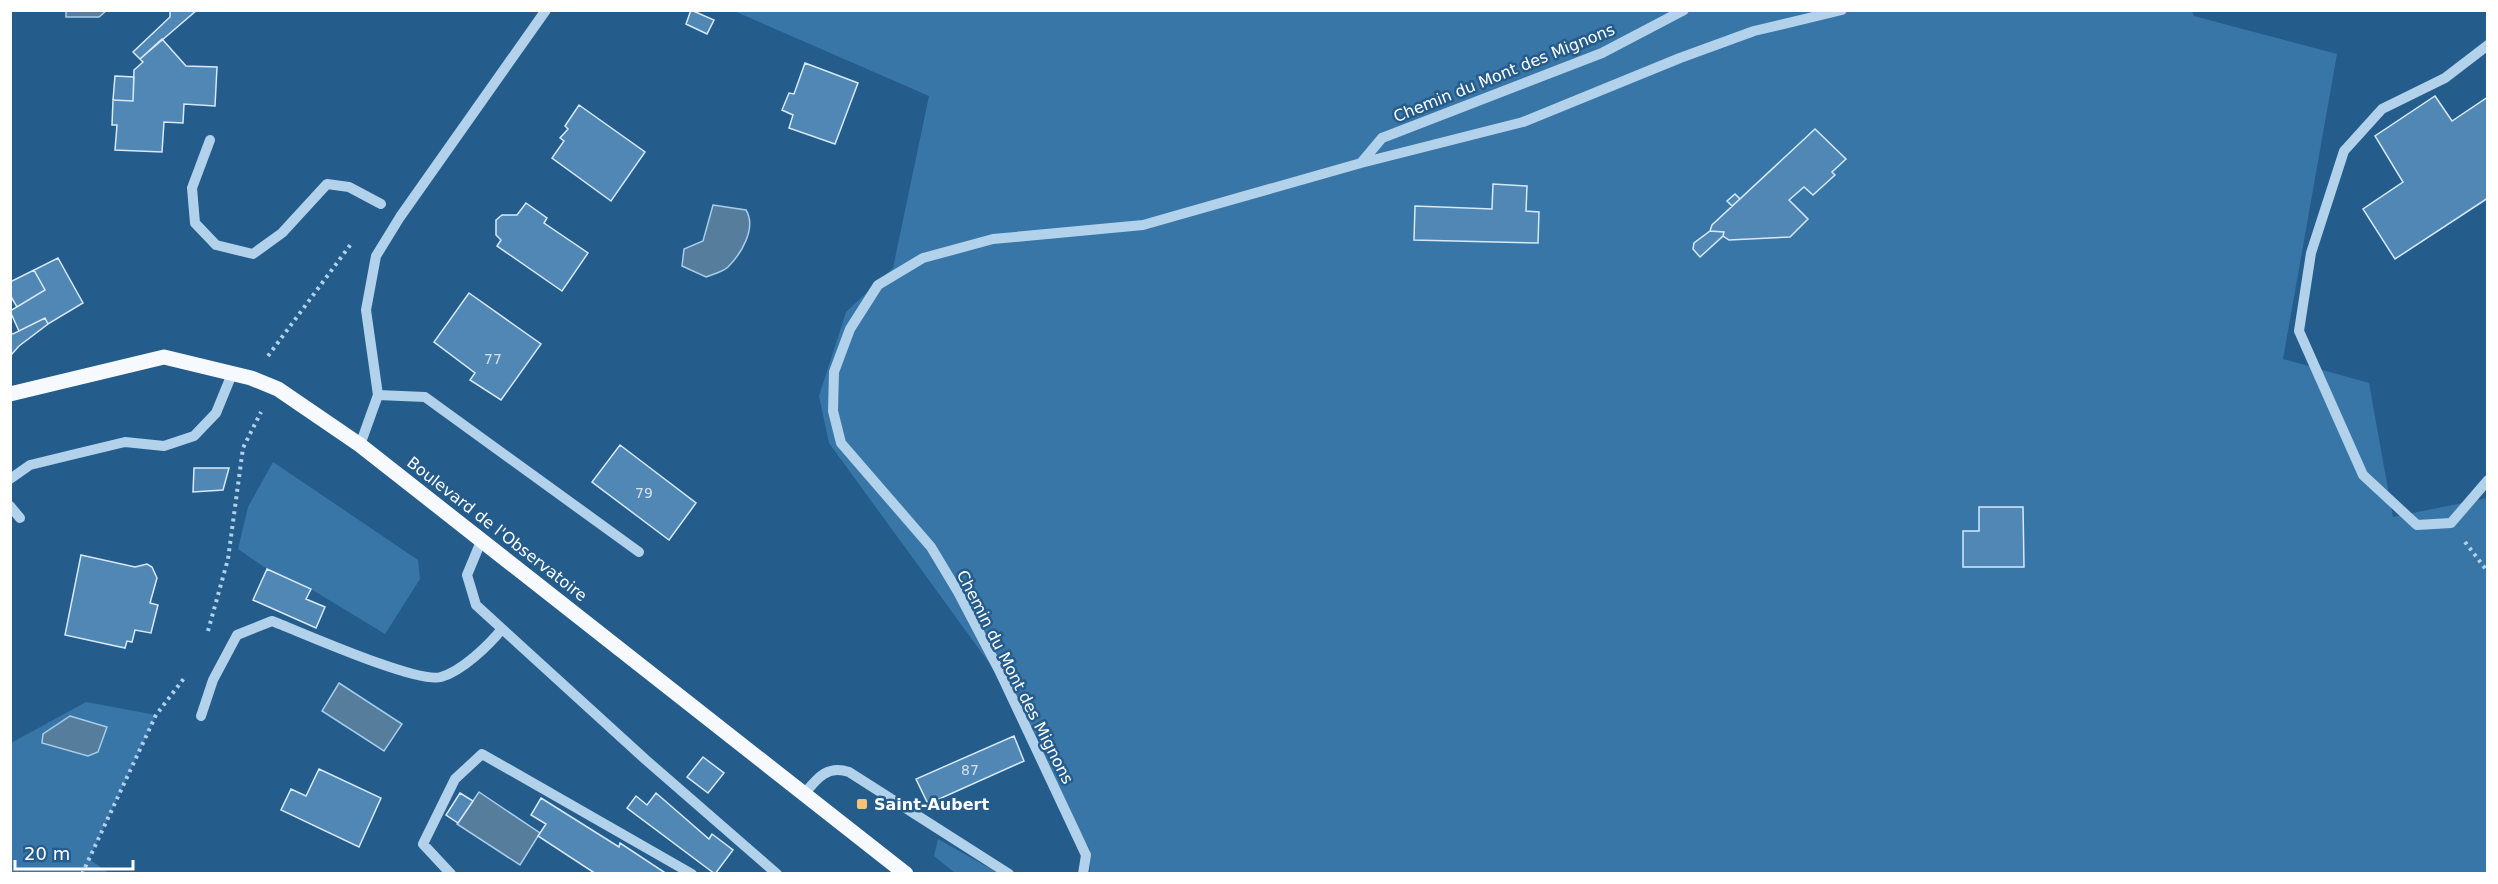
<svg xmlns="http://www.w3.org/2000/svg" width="2498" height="884" viewBox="0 0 2498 884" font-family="'DejaVu Sans',sans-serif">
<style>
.green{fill:#3876a8}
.water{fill:#577d9d;stroke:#a6cdeb;stroke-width:1.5}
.building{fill:#5087b4;stroke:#d7e9f8;stroke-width:1.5}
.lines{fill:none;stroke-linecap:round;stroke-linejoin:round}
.path{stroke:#b2d1ea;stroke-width:4;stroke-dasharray:3 4.5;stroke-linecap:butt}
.minor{stroke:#b2d1ea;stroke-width:10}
.major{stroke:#f6fafe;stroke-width:15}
.poi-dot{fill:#f5c376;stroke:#245c8c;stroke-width:2}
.labels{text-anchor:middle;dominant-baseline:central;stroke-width:5;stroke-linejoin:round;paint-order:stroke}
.number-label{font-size:14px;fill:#d3e1ec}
.street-label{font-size:16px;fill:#fff;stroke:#245c8c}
.poi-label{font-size:16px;font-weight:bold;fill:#fff;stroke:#245c8c;text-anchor:start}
</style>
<rect width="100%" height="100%" fill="#245c8c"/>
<!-- green -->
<path class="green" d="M2192,10L2194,16L2337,54L2283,359L2369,383L2393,517L2487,498V873H1090V850L990,664L829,443L819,396L846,312L893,268L929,96L734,11Z
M273,462L418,560L420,579L385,634L311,589L267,569L238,549L248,507Z
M86,702L156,715L89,859L109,873L11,874V743Z
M938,839L998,873H955L934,856Z"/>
<!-- water -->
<path class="water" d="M66,11V10L106,11L99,17H66Z
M713,205L746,210C757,228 741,254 728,267C723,272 713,274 706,277L682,266L684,249L703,241Z
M339,683L402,724L384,751L322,711Z
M70,716L107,727L98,752L88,756L42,743L43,734Z
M479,792L540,833L520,865L457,824Z"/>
<!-- building -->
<path class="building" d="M170,10H197L140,59L133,52L170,17Z
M691,10L714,20L707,34L686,24Z
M162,39L186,66L217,67L215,106L184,104L183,123L164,122L162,152L115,150L117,125H112L113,100L133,101L134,70L143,62L140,59Z
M805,63L858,83L835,144L789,128L793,115L782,110L789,93L794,94Z
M115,76L134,77L133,101L113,100Z
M2435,96L2452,121L2488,97V198L2395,259L2363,209L2403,182L2375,136Z
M579,105L645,152L611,201L552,158L564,141L560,138L568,129L565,126Z
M1815,129L1846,159L1832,172L1835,175L1813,195L1804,187L1789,200L1808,219L1790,237L1729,240L1723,236L1724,232L1710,231L1712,225Z
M1493,184L1527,186L1526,211L1539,212L1538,243L1414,240L1415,206L1492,209Z
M1735,194L1740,199L1732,206L1727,201Z
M526,203L547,218L544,223L588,253L562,291L497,246L501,240L496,235V220L502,215H517Z
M1710,231L1724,232L1723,236L1700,257L1693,249L1694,243Z
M58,258L83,303L48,324L45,318L19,331L10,311L45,290L34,270Z
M34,270L45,290L17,307L10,295V282Z
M469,293L541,344L501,400L470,380L475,373L434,342Z
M45,318L48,324L19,346L11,355L10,361V332L13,334Z
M620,445L696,503L669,540L592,482Z
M194,468H229L223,490L193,492Z
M1979,507H2023L2024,567H1963V531H1979Z
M81,555L135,567L147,564L152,567L157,578L150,603L158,605L151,633L135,630L132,642L127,641L125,648L65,635Z
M267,569L311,589L306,599L325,607L316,628L253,600Z
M1014,736L1024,761L928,804L916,779Z
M703,757L724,773L708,793L687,777Z
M319,769L381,798L359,847L281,810L291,789L306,796Z
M460,793L473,801L458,823L446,815Z
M656,793L709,839L712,834L733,850L715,874L627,808L636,796L647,805Z
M541,798L619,847L620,843L667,874H596L538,836L546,824L531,815Z"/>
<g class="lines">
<!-- path -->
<path class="path" d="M268,356L351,244
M2465,542L2488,572
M208,631L228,559L243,448L261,412
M82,874L156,715L185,677"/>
<!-- minor -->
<path class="minor" d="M2488,45L2445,78L2382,109L2344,151L2311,253L2299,331L2363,475L2417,525L2451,523L2488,480
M210,140L192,188L195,223L216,245L253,254L282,233L327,184L349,187L381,204
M1361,163L1523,122L1680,58L1754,31L1842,10
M378,395L425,397L639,552
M360,445L378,395L366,310L376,256L400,217L546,10
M10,479L30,465L71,455L125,442L164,446L194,436L216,413L232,374
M10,506L20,518
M482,539L467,575L476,605L646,760L777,874
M201,716L213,680L237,635L272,621C301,632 417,684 441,677C462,671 488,646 502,629
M805,793C818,777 828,765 849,772L1009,874
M451,874L423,844L455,779L482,754L692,874
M1083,874L1086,855L1000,672L958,592L931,547L841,443L833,411L834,372L850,329L878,285L923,258L993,239L1143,225L1361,163L1382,138L1602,53L1684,10"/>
<!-- major -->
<path class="major" d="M10,394L164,357L251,378L278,389L360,445L906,874"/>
</g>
<!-- markers -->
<rect class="poi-dot" x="856" y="798" width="12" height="12" rx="3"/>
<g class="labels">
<!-- number labels -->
<g class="number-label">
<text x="493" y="359">77</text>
<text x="644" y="493">79</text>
<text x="970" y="770">87</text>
</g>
<!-- street labels -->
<g class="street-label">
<text transform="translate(1504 73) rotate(-22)">Chemin du Mont des Mignons</text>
<text transform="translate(497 529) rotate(38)">Boulevard de l'Observatoire</text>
<text transform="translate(1015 677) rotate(63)">Chemin du Mont des Mignons</text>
</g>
<!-- poi labels -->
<g class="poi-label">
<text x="874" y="804">Saint-Aubert</text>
</g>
</g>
<!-- border -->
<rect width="2498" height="884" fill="none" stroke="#ffffff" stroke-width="24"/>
<!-- scale -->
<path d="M15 860v9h118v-9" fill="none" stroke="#ffffff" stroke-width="3"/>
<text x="24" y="860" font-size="18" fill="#ffffff" stroke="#245c8c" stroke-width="4.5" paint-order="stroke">20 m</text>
</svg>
